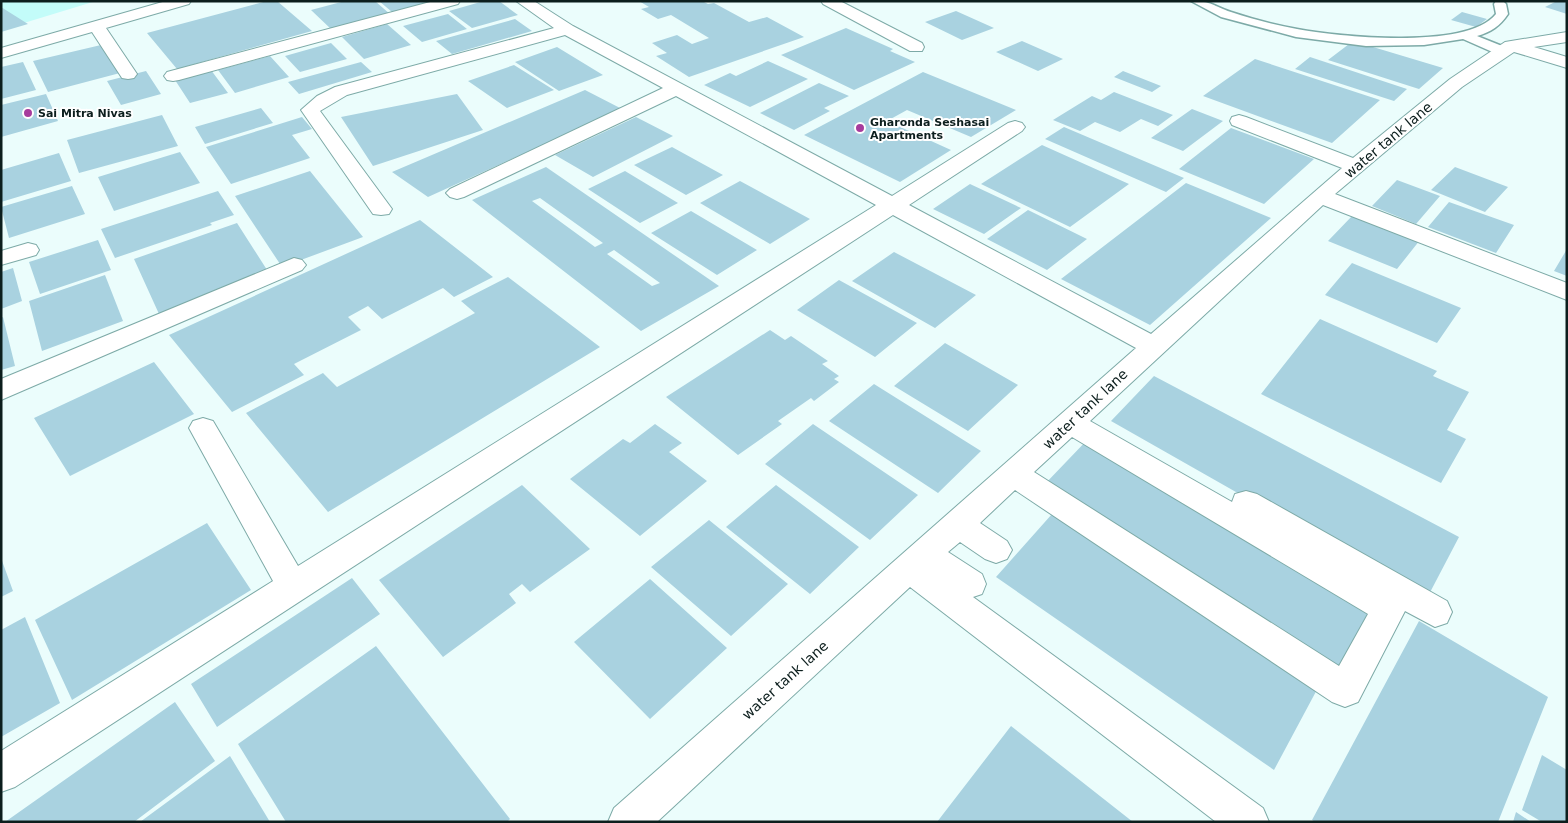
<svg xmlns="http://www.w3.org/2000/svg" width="1568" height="823" viewBox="0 0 1568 823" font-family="'DejaVu Sans',sans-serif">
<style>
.built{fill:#c3fcf9}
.building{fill:#a9d2e0;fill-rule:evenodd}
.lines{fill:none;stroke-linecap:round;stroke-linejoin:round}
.service-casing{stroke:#7daaa7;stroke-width:3}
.minor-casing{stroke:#7daaa7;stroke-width:2}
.service{fill:#fff;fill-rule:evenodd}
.minor{fill:#fff;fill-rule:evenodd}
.poi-dot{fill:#a73c9d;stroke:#fff;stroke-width:2}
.labels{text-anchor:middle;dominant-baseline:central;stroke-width:4;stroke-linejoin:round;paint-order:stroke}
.far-poi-label{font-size:11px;font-weight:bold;fill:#0c1e1d;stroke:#fff;text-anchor:start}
.street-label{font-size:14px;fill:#0c1e1d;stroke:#fff}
</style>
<rect width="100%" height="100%" fill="#ebfdfc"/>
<!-- built -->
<path class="built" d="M1,1H96L1,30Z"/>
<!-- building -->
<path class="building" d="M267,1H277L312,31L177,69L147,33Z
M345,1H375L391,15L332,30L311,10Z
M379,1H431V2L392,12Z
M484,1H499L518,15L472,28L449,11Z
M639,1H702L708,4L714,3L749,22L767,17L804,37L689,77L656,56L667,53L652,43L677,35L692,44L709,38L671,15L658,19L641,9L649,7Z
M1557,1L1567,2V14L1545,7Z
M1,7L28,24L1,32Z
M956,11L994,28L962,40L925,22Z
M1462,12L1487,19L1476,27L1451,20Z
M448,14L467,29L422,42L403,26Z
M515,19L532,31L452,54L436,41Z
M387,24L411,45L364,59L342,37Z
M846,28L893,49L890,51L915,62L854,90L781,55Z
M1022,41L1063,59L1038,71L996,52Z
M1353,41L1443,68L1419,89L1328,60Z
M331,43L347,59L300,72L285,56Z
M101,45L120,73L48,92L33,61Z
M557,47L603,75L559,91L515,62Z
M270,56L289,77L235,93L218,70Z
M1310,57L1407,89L1394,101L1295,69Z
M1255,59L1380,100L1332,143L1203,96Z
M768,61L808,79L750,107L704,85L730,73L736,76Z
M23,62L36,90L1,99V67Z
M361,62L372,72L299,94L288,82Z
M514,65L554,90L507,108L468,81Z
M211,70L228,93L190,103L175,80Z
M146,71L161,94L121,105L107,81Z
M1123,71L1161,86L1152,92L1114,77Z
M923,72L1016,110L971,137L907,110L887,121L951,150L900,182L804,135Z
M819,83L849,96L824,108L830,111L794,130L760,113Z
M585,90L622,109L428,197L392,172Z
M1114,92L1173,115L1158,126L1141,119L1120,132L1095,122L1080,131L1053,120L1092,96L1101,100Z
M46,94L58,121L1,137V105Z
M457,94L483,130L373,166L341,117Z
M261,108L273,123L205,144L195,127Z
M1192,109L1223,121L1183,151L1151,138Z
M162,115L178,146L79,173L67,140Z
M302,117L312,129L292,135L310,158L231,184L206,147Z
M636,117L673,136L593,177L555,155Z
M1064,127L1184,178L1166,192L1045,139Z
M1231,128L1314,159L1264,204L1179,169Z
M1042,145L1129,184L1070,227L981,184Z
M672,147L723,175L686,195L634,165Z
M180,152L200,183L114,211L98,177Z
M59,153L71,181L1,202V170Z
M546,167L719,286L641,331L472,200ZM540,198L603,243L595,247L532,201ZM614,250L660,283L652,286L607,254Z
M1455,167L1508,187L1485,212L1431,190Z
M310,171L363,237L282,267L235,196Z
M625,171L678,203L640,223L588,189Z
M1397,180L1440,196L1416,224L1372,206Z
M740,181L810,219L770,244L700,203Z
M1186,183L1271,218L1150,325L1061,279Z
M970,184L1021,208L984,234L933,209Z
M72,186L85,214L9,238L1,207Z
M218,191L234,215L210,223L212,225L115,258L101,229Z
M1449,202L1514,225L1496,253L1428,227Z
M1028,210L1087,239L1047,270L987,239Z
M691,211L757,250L717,275L651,233Z
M1353,215L1420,240L1397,269L1328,241Z
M420,220L493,277L454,297L443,288L382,319L368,306L348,317L361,330L294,364L304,375L232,412L169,335Z
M237,223L269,273L159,314L134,259Z
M98,240L111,270L40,294L29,262Z
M1567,249V276L1554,271Z
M894,252L976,295L935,328L852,281Z
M1352,263L1461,308L1437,343L1325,295Z
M13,268L22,301L1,309V272Z
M105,275L123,321L42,351L29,301Z
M508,277L600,347L328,512L246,413L323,373L337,387L475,313L461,301Z
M839,280L917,323L875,357L797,310Z
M3,317L15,366L1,370V318Z
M1320,319L1437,371L1433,376L1469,392L1447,430L1466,439L1441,483L1261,394Z
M770,330L785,340L791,336L828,361L822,364L839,376L834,379L839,382L814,401L811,398L778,421L782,424L738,455L666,397Z
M945,343L1018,385L968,431L894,386Z
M154,362L194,414L70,476L34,418Z
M1154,376L1459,537L1426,600L1111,421Z
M874,384L981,451L938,493L829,421Z
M655,424L682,443L669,452L707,481L640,536L570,479L623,439L630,443Z
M813,424L918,495L870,540L765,464Z
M1090,437L1376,604L1337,673L1043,486Z
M522,485L590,549L530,592L522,584L509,594L516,603L443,657L379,580Z
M776,485L859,547L810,594L726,527Z
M1052,514L1320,684L1274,770L996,577Z
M709,520L788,584L731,636L651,567Z
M207,523L251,590L72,700L35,620Z
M1,558L13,591L1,597Z
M352,578L380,614L217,727L191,684Z
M650,579L727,648L650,719L574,642Z
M25,617L60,703L1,737V630Z
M1419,621L1548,697L1498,822H1315L1312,820Z
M376,646L510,819L507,822H286L238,744Z
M175,702L215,761L134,822H5Z
M1011,726L1133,822H937Z
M1542,755L1567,770V822H1542L1522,810Z
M230,756L270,822H140Z
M1516,812L1531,822H1513Z"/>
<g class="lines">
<!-- service casing -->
<g class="service-casing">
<path id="service" d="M1191,1C1212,1 1213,6 1231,12C1252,19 1275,25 1297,29C1339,37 1468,50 1496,14L1494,4L1496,1H1503L1506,4L1508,14C1500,26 1491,32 1477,36L1507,48L1508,51L1507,54H1497L1463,39L1424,45L1366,46L1296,37L1221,17Z"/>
</g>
<!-- minor casing -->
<g class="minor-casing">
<path id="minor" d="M166,1H191L189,4L106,28L137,74L134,78L128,79L122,78L92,32L1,58V48Z
M434,1H460L458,4L179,80L173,81L167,80L164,76L167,72Z
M516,1H534L573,26L892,196L1008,123L1015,121L1022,123L1025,127L1022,131L909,205L1151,334L1342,168L1232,125L1230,121L1232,117L1239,115L1246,117L1353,158L1450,79L1505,42L1567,32V42L1534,47L1567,57V68L1514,52L1462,87L1335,194L1567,283V300L1323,205L1090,421L1232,502L1235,494L1246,491L1257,494L1447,601L1452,612L1447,623L1435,627L1405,611L1358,702L1345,707L1332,702L1015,490L980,523L1007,541L1012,550L1007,559L996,563L985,559L960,542L948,552L982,574L986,584L982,594L973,597L1263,808L1269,822H1216L910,587L657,822H608L614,808L1136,348L893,215L15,787L1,792V751L273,581L189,428L193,421L203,418L213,421L298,566L876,205L676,96L464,197L457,199L450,197L446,193L450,189L663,88L565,35L347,95L320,111L392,209L389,214L381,215L373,214L301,110L317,96L335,87L554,28ZM1072,437L1368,614L1339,666L1034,472Z
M821,1H840L922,43L924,47L922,51H910L823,4Z
M28,243L36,245L39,250L36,255L1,265V251Z
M294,258L302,260L306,265L302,270L1,400V379Z"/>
</g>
<!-- service -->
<use href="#service" class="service"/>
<!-- minor -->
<use href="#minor" class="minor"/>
</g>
<!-- markers -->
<g class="poi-dot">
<circle cx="28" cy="113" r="5"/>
<circle cx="860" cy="128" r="5"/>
</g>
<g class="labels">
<!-- far-poi labels -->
<g class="far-poi-label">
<text x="38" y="113">Sai Mitra Nivas</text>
<text x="870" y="122">Gharonda Seshasai<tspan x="870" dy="13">Apartments</tspan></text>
</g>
<!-- street labels -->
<g class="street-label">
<text transform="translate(1388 140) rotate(-40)">water tank lane</text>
<text transform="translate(1085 409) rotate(-43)">water tank lane</text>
<text transform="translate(785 680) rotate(-42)">water tank lane</text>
</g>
</g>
<!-- border -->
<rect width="1568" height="823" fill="none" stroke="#0c1e1d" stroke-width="5"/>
</svg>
